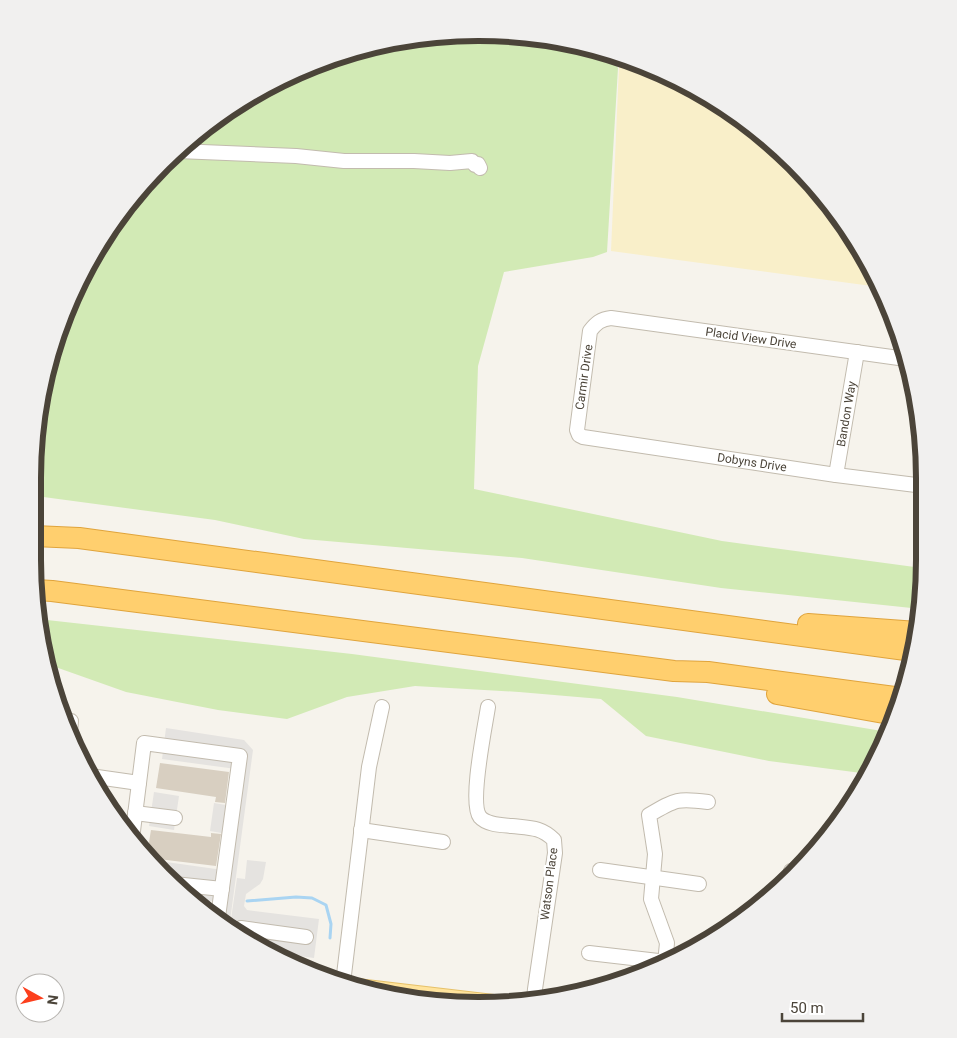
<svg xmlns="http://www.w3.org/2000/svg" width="957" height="1038" viewBox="0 0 957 1038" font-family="Roboto,sans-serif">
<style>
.green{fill:#d2eab5}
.sand{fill:#f9efc9}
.parking{fill:#e5e3e0}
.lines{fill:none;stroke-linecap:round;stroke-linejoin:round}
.stream{stroke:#a9d4f2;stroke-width:3}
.building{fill:#d8cfc1}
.minor-casing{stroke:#c2bbae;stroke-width:16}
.major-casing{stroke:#e6c16a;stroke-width:20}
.highway-casing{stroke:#e0a43c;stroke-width:22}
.minor{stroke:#fff;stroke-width:14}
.major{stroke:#ffe39c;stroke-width:18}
.highway{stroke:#ffcf6e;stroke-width:20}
.labels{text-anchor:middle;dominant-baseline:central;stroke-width:4.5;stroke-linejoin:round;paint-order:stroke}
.street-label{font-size:12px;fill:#4b4439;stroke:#fff}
.rim{fill:none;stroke:#4b4439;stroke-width:6}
</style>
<rect width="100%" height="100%" fill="#f6f3ec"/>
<!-- green -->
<path class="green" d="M479,33L566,41L610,55L618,68L607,252L593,257L504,272L478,366L474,489L722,541L922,568L921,609L721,588L522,558L304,539L215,520L36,496L41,391L67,308L108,230L163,163L231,108L308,66L392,41Z
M38,619L352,654L677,697L888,732L869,774L769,761L646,736L601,699L519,692L415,686L347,697L287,719L218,710L126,692L47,664L41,647Z"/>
<!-- sand -->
<path class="sand" d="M614,56L649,67L727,108L794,163L849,231L879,287L611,251L619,66Z"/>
<!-- parking -->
<path class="parking" d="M166,728L244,740L253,750L230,921L227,923L215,915L217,902L190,898L158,867L159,861L223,870L227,834L210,831L214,803L232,806L236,769L162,759Z
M154,792L179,796L174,830L149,826Z
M247,860L266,862L263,879L260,884L246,894L244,906L247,910L319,919L314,958L270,952L230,926L237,878L245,879Z"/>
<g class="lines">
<!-- stream -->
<path class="stream" d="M247,901L296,897L312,898L326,905L331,924L330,938"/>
</g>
<!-- building -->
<path class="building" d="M160,763L229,772L225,803L215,802L216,797L156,788Z
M151,830L211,837V833L221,834L216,866L150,858L147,854Z"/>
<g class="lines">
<!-- minor casing -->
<g class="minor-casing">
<g id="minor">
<path d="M178,151L296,156L344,161H414L450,163L472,161L475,165L478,164L480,168"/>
<path id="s1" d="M906,359L611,318C601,319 596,323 590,331L577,430L579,435L583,437L836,475L924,486"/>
<path id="s2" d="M836,475L857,352"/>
<path d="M488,707C485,727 469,803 480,817C487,825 502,825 512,826C530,828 541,827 554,840L555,853L535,989L534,1000"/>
<path d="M70,732L71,721"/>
<path d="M90,776L139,783"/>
<path d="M135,813L175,818"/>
<path d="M361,830L443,842"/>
<path d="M132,839L144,743L240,756L218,917"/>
<path d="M600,870L699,884"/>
<path d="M791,871L792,873"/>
<path d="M174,884L222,889"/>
<path d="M240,932L241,928L306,937"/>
<path d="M589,953L667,962"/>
<path d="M665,963L667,943L651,899L655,854L649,815C676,799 678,798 708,802"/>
<path d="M343,983L369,767L382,707"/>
</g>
</g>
<!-- major casing -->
<g class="major-casing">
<path id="major" d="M357,988L493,1004"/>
</g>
<!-- highway casing -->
<g class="highway-casing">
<path id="highway" d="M34,536L79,538L913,651
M36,590L52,591L674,671L708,672L902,698
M808,624L917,632
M777,694L895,715"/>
</g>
<!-- minor -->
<use href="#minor" class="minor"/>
<!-- major -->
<use href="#major" class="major"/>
<!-- highway -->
<use href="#highway" class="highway"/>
</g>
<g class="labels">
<!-- street labels -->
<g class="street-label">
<text transform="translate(751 338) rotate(8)">Placid View Drive</text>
<text transform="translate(584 377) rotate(-82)">Carmir Drive</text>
<text stroke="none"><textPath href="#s2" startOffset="62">Bandon Way</textPath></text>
<text stroke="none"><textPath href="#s1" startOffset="604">Dobyns Drive</textPath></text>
<text transform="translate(549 884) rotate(-83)">Watson Place</text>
</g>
</g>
<!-- crop -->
<path d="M0 0H957V1038H0ZM478 41H479A437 437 0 0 1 916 478V560A437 437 0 0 1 479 997H478A437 437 0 0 1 41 560V478A437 437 0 0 1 478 41Z" fill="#f1f0ef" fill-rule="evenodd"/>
<path class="rim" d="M478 41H479A437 437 0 0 1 916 478V560A437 437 0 0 1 479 997H478A437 437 0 0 1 41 560V478A437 437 0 0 1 478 41Z"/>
<!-- north arrow -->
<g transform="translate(40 998) rotate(98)"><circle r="24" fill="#ffffff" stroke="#b7b4b0"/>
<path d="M0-4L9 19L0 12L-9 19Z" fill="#fc3f1d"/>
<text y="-8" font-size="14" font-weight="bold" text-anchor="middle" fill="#4b4439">N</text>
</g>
<!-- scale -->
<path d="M782 1013v8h81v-8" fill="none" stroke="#4b4439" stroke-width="2.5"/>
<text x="790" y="1013" font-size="15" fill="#4b4439" stroke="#ffffff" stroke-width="4" paint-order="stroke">50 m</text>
</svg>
